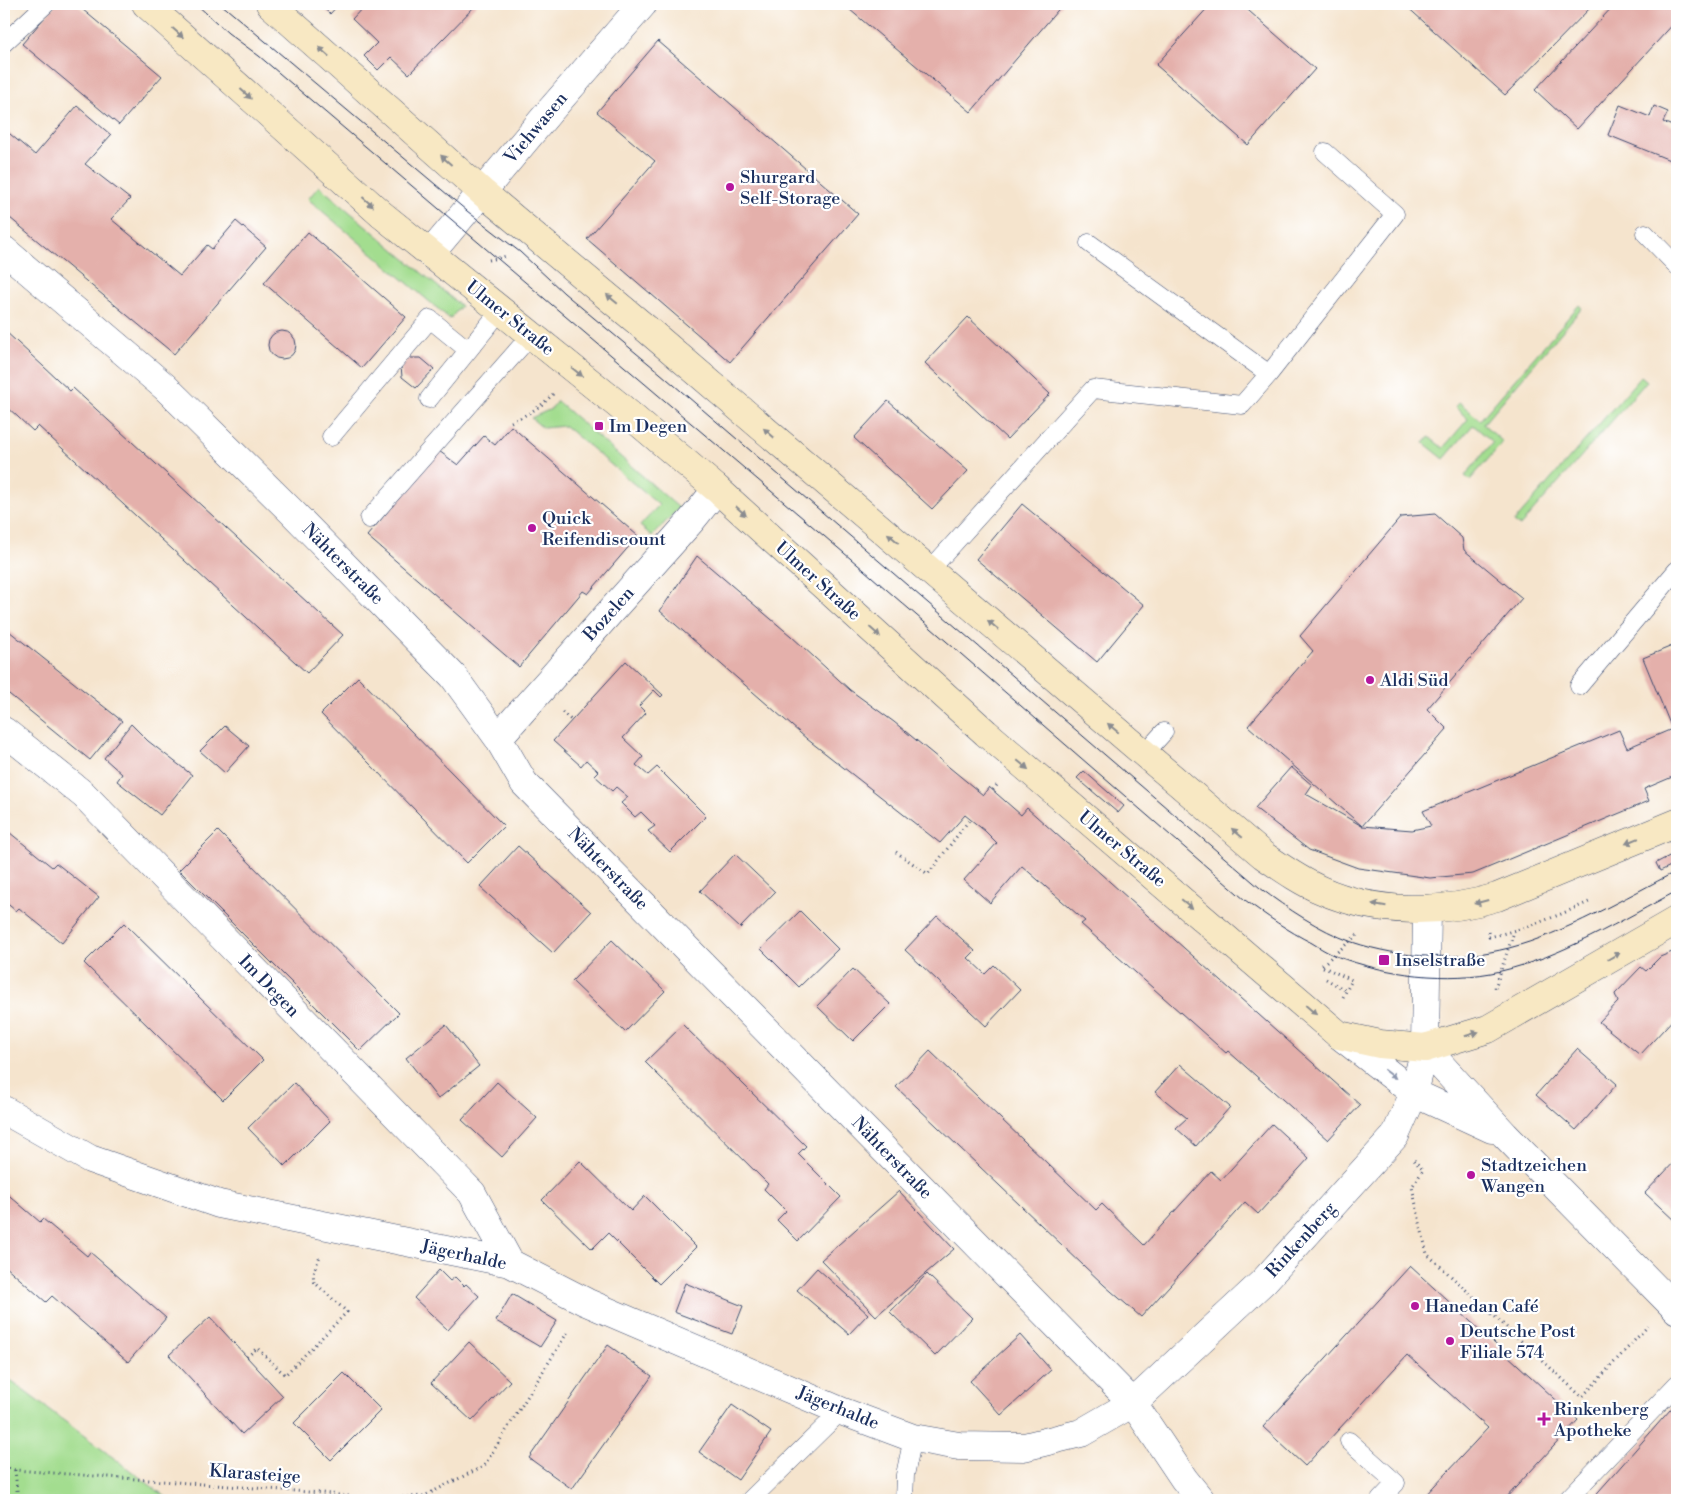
<svg xmlns="http://www.w3.org/2000/svg" width="1681" height="1504" viewBox="0 0 1681 1504" font-family="'Libre Bodoni',serif">
<style>
.green{fill:#a3dd8f;stroke:#5f8676}
.building{fill:#e4b0ab}
.lines{fill:none;stroke-linecap:round;stroke-linejoin:round}
.lane-casing{stroke:#3c4a6f;stroke-width:19}
.street-casing{stroke:#3c4a6f;stroke-width:29}
.secondary-casing{stroke:#3c4a6f;stroke-width:29}
.path{stroke:#3c4a6f;stroke-width:3;stroke-dasharray:1 4;stroke-linecap:butt}
.lane{stroke:#fff;stroke-width:18}
.street{stroke:#fff;stroke-width:28}
.secondary{stroke:#f8e8c3;stroke-width:28}
.tram{stroke:#1b2f5e;stroke-width:1}
.oneway{fill:#8a8c90}
.oneway2{fill:#8d97ae}
.poi-dot{fill:#b5179e;stroke:#fff;stroke-width:2}
.labels{text-anchor:middle;dominant-baseline:central;stroke-width:4.5;stroke-linejoin:round;paint-order:stroke}
.street-label{font-size:18px;fill:#1b2f5e;stroke:#fff}
.poi-label{font-size:18px;fill:#1b2f5e;stroke:#fff;text-anchor:start}
</style>
<rect width="100%" height="100%" fill="#fff"/>
<filter id="ink" filterUnits="userSpaceOnUse"><feTurbulence type="fractalNoise" baseFrequency=".02" numOctaves="2"/><feDisplacementMap in="SourceGraphic" scale="10" xChannelSelector="R" yChannelSelector="G"/><feConvolveMatrix kernelMatrix="1 2 1 2 8 2 1 2 1" color-interpolation-filters="sRGB"/></filter>
<filter id="wash" filterUnits="userSpaceOnUse"><feTurbulence type="fractalNoise" baseFrequency=".0096" numOctaves="4" result="noise"/><feDisplacementMap in="SourceGraphic" scale="20" xChannelSelector="R" yChannelSelector="G"/><feGaussianBlur stdDeviation="1.12" result="paint"/><feColorMatrix in="noise" values="0 0 0 0 0 0 0 0 0 0 0 0 0 0 0 0 0 1.4 0 .05"/><feComposite in="paint" operator="in"/></filter>
<g filter="url(#wash)">
<rect width="100%" height="100%" fill="#f5e4cd"/>
<!-- green -->
<path class="green" d="M319,186L461,306L450,319L308,199Z
M1579,305L1582,308L1483,424L1503,442L1470,480L1465,476L1493,442L1473,425L1444,459L1424,443L1429,437L1443,448L1468,419L1455,407L1459,402L1480,420Z
M1641,376L1647,381L1520,526L1514,522Z
M557,401L679,508L652,536L640,526L659,505L565,426L543,428L531,418L551,409Z
M4,1376L170,1500H4Z"/>
<g id="blocks">
<!-- building -->
<path class="building" d="M56,4H76L162,76L119,125L22,44Z
M319,4H339L330,14Z
M366,4H477L409,74L391,57L378,70L364,56L377,43L352,19Z
M843,4H1063L971,112Z
M1211,4H1241L1315,69L1248,145L1156,65Z
M1404,4H1594L1505,95Z
M1615,4H1677V20L1577,129L1535,90Z
M658,41L858,214L730,362L587,239L655,161L597,112Z
M1620,105L1650,117L1654,106L1668,112L1663,122L1677,128V163L1608,135Z
M77,106L111,135L85,164L130,199L111,219L180,276L207,245L212,249L236,221L266,247L174,354L4,213V129L35,155Z
M308,232L406,317L362,368L264,283Z
M968,317L1050,394L1007,439L925,363Z
M4,330L70,391L73,388L343,635L307,673L38,426L33,431L4,404Z
M268 345a14 14 0 1 1 28 0a14 14 0 1 1-28 0Z
M409,358H421L434,369L416,388L402,377L401,366Z
M888,401L968,471L932,509L854,438Z
M511,426L638,536L588,594L583,591L519,667L367,536L439,451L458,465L484,436L495,445Z
M1022,504L1144,605L1097,662L976,559Z
M1435,514L1462,538L1464,550L1522,598L1427,709L1447,729L1362,826L1412,830L1431,826L1423,811L1619,730L1627,748L1672,729L1643,658L1677,644V775L1644,789L1649,801L1473,874L1430,878L1358,868L1309,850L1255,808L1291,767L1312,785L1306,794L1362,826L1248,726L1313,651L1300,636L1401,517Z
M697,556L791,636L850,690L894,722L983,795L989,787L1021,815L1027,808L1360,1105L1328,1140L1228,1051L1226,1053L1081,924L1085,921L1022,866L990,903L964,880L997,843L985,831L965,815L940,843L807,739L660,611Z
M9,631L122,721L90,760L4,690V637Z
M626,661L663,695L661,697L654,690L639,706L646,713L623,738L643,757L636,765L648,775L657,767L706,816L670,852L648,831L655,826L641,812L635,817L621,803L628,797L616,787L612,791L594,775L598,771L586,760L581,766L553,741Z
M358,677L504,826L467,863L321,714Z
M131,724L148,741L192,775L160,815L117,781L122,774L104,758Z
M225,726L249,746L225,773L200,751Z
M1084,771L1124,806L1118,813L1077,778Z
M4,828L52,867L56,863L99,897L62,943L19,908L16,911L4,901Z
M218,831L399,1013L360,1051L179,870Z
M518,846L591,912L553,953L480,887Z
M1677,852V863L1660,871L1656,863Z
M735,854L775,892L740,928L700,891Z
M800,911L838,949L799,987L761,949Z
M937,916L975,951L968,958L985,974L994,965L1020,990L986,1026L905,950Z
M124,923L263,1060L223,1100L84,963Z
M612,940L665,991L625,1032L572,981Z
M1677,950V1015L1640,1055L1599,1022L1618,1002L1615,994L1641,967L1646,971L1660,957Z
M853,969L890,1004L853,1041L817,1006Z
M446,1025L479,1066L438,1099L406,1058Z
M683,1025L806,1146L798,1154L841,1197L798,1241L777,1220L786,1211L764,1189L768,1184L645,1062Z
M1577,1049L1617,1084L1576,1130L1536,1095Z
M930,1051L1096,1210L1102,1204L1144,1245L1211,1171L1221,1180L1272,1124L1309,1158L1258,1214L1245,1202L1141,1317L1104,1285L896,1087Z
M1180,1064L1230,1107L1196,1146L1176,1128L1187,1118L1155,1092Z
M497,1082L537,1118L502,1157L462,1120Z
M294,1083L330,1121L285,1166L248,1128Z
M1677,1159V1223L1645,1193Z
M580,1161L631,1211L645,1196L696,1247L659,1284L608,1233L592,1249L542,1200Z
M4,1191L40,1222L43,1219L87,1256L90,1252L166,1318L128,1362L52,1296L46,1302L4,1265Z
M899,1191L954,1249L876,1316L821,1260Z
M1410,1266L1578,1420L1504,1500H1421L1488,1428L1407,1355L1305,1466L1263,1427Z
M817,1268L868,1314L849,1334L797,1290Z
M439,1270L450,1281L455,1277L464,1286L466,1284L479,1296L448,1330L414,1298Z
M927,1274L972,1318L935,1356L890,1312Z
M685,1283L743,1306L732,1334L674,1312Z
M512,1294L557,1321L540,1347L496,1321Z
M210,1317L283,1396L242,1434L169,1355Z
M1020,1335L1051,1370L1001,1415L970,1381Z
M469,1342L510,1381L472,1421L431,1383Z
M608,1345L652,1376L572,1489L529,1458Z
M344,1373L381,1410L331,1460L294,1423Z
M1677,1402V1500H1591L1615,1473Z
M732,1405L771,1432L738,1480L699,1452Z"/>
</g>
</g>
<g filter="url(#ink)">
<use href="#blocks" fill-opacity="0" stroke="#3c4a6f" stroke-width="1"/>
<g class="lines">
<!-- lane casing -->
<g class="lane-casing">
<path id="lane" d="M4,43L46,4
M1645,233L1677,266
M1089,243L1269,374
M429,399L500,311
M331,437L430,319L468,350
M369,519L531,335
M930,570L1093,389L1242,405L1269,374L1395,214L1325,152
M1579,686L1677,570
M1144,754L1164,732
M1349,1441L1396,1483L1380,1500
M750,1500L841,1411
M904,1500L905,1475L913,1438
M1567,1500L1677,1384"/>
</g>
<!-- street casing -->
<g class="street-casing">
<path id="street" d="M4,250L165,387L291,511L453,676L498,738L524,783L1133,1403L1184,1479L1201,1500
M430,254L549,112L643,4
M4,731L84,795L472,1193L510,1263
M498,738L691,521L717,489
M1339,1035L1414,1093L1492,1129
M1425,1048L1505,1135L1677,1310
M4,1110L90,1159L219,1204L510,1263L586,1302L841,1411L913,1438L959,1446L1024,1447L1081,1433L1133,1403L1264,1281L1395,1136L1414,1093L1425,1048L1427,909"/>
</g>
<!-- secondary casing -->
<g class="secondary-casing">
<path id="secondary" d="M146,4L381,214L617,404L717,489L986,733L1339,1035L1380,1044L1425,1048L1488,1029L1677,920
M270,4L482,192L649,331L1263,855C1282,868 1300,881 1321,890C1375,914 1442,914 1497,897L1677,823"/>
</g>
<!-- path -->
<path class="path" d="M489,260L507,256
M511,422C527,415 541,407 553,394
M562,712L572,721
M993,790L998,784
M896,852L928,874L970,819
M1488,932L1489,937C1525,929 1558,916 1591,901
M1326,979L1347,991
M1495,988L1514,932
M1343,997L1352,980L1321,966L1357,935
M1414,1160L1423,1170L1412,1187L1427,1254L1582,1397L1648,1326
M247,1357L257,1348L285,1375L347,1312L314,1282L313,1273L320,1256
M4,1467L15,1470L322,1493L375,1499L424,1496L484,1466L569,1330
M15,1470L18,1500"/>
<!-- lane -->
<use href="#lane" class="lane"/>
<!-- street -->
<use href="#street" class="street"/>
<!-- secondary -->
<use href="#secondary" class="secondary"/>
<!-- tram -->
<path class="tram" d="M196,4L228,33L259,56L864,570L1245,900C1267,916 1288,931 1312,943C1320,948 1328,953 1336,956C1386,975 1448,983 1501,971C1559,958 1624,919 1677,891
M221,4L467,211L520,252L564,293L660,373L1260,888C1288,909 1319,930 1352,942C1403,959 1457,961 1509,948C1564,934 1626,897 1677,871"/>
</g>
<!-- one-way arrows -->
<defs><path id="oneway-solid" d="M-6-.8H1V-3.2L6.5 0L1 3.2V.8H-6Z" transform="scale(1.25)"/></defs>
<g class="oneway">
<use href="#oneway-solid" transform="translate(178 33) rotate(42)"/>
<use href="#oneway-solid" transform="translate(324 52) rotate(-138)"/>
<use href="#oneway-solid" transform="translate(246 94) rotate(42)"/>
<use href="#oneway-solid" transform="translate(446 160) rotate(-138)"/>
<use href="#oneway-solid" transform="translate(368 202) rotate(42)"/>
<use href="#oneway-solid" transform="translate(612 299) rotate(-140)"/>
<use href="#oneway-solid" transform="translate(577 372) rotate(39)"/>
<use href="#oneway-solid" transform="translate(769 433) rotate(-139)"/>
<use href="#oneway-solid" transform="translate(741 511) rotate(42)"/>
<use href="#oneway-solid" transform="translate(893 538) rotate(-139)"/>
<use href="#oneway-solid" transform="translate(993 625) rotate(-139)"/>
<use href="#oneway-solid" transform="translate(875 632) rotate(42)"/>
<use href="#oneway-solid" transform="translate(1113 728) rotate(-140)"/>
<use href="#oneway-solid" transform="translate(1023 765) rotate(40)"/>
<use href="#oneway-solid" transform="translate(1237 833) rotate(-140)"/>
<use href="#oneway-solid" transform="translate(1632 841) rotate(157)"/>
<use href="#oneway-solid" transform="translate(1481 902) rotate(165)"/>
<use href="#oneway-solid" transform="translate(1187 904) rotate(40)"/>
<use href="#oneway-solid" transform="translate(1379 905) rotate(-171)"/>
<use href="#oneway-solid" transform="translate(1614 956) rotate(-30)"/>
<use href="#oneway-solid" transform="translate(1311 1010) rotate(41)"/>
<use href="#oneway-solid" transform="translate(1472 1034) rotate(-17)"/>
</g>
<use class="oneway2" href="#oneway-solid" transform="translate(1390 1074) rotate(37)"/>
</g>
<!-- markers -->
<g class="poi-dot">
<circle cx="730" cy="187" r="5"/>
<rect x="594" y="421" width="10" height="10" rx="2.5"/>
<circle cx="532" cy="528" r="5"/>
<circle cx="1370" cy="680" r="5"/>
<rect x="1378" y="954" width="12" height="12" rx="2.5"/>
<circle cx="1471" cy="1175" r="5"/>
<circle cx="1415" cy="1306" r="5"/>
<circle cx="1450" cy="1341" r="5"/>
<path d="M1541.5 1411.5h5v5h5v5h-5v5h-5v-5h-5v-5h5z"/>
</g>
<g class="labels">
<!-- street labels -->
<g class="street-label">
<text transform="translate(536 128) rotate(-50)">Viehwasen</text>
<text transform="translate(510 318) rotate(39)">Ulmer Straße</text>
<text transform="translate(343 564) rotate(45)">Nähterstraße</text>
<text transform="translate(818 581) rotate(42)">Ulmer Straße</text>
<text transform="translate(609 614) rotate(-48)">Bozelen</text>
<text transform="translate(1122 849) rotate(40)">Ulmer Straße</text>
<text transform="translate(608 869) rotate(46)">Nähterstraße</text>
<text transform="translate(269 986) rotate(46)">Im Degen</text>
<text transform="translate(892 1158) rotate(46)">Nähterstraße</text>
<text transform="translate(1301 1240) rotate(-48)">Rinkenberg</text>
<text transform="translate(464 1255) rotate(12)">Jägerhalde</text>
<text transform="translate(838 1408) rotate(22)">Jägerhalde</text>
<text transform="translate(255 1474) rotate(4)">Klarasteige</text>
</g>
<!-- poi labels -->
<g class="poi-label">
<text x="740" y="177">Shurgard<tspan x="740" dy="21">Self-Storage</tspan></text>
<text x="609" y="426">Im Degen</text>
<text x="542" y="518">Quick<tspan x="542" dy="21">Reifendiscount</tspan></text>
<text x="1380" y="680">Aldi Süd</text>
<text x="1395" y="960">Inselstraße</text>
<text x="1481" y="1165">Stadtzeichen<tspan x="1481" dy="21">Wangen</tspan></text>
<text x="1425" y="1306">Hanedan Café</text>
<text x="1460" y="1331">Deutsche Post<tspan x="1460" dy="21">Filiale 574</tspan></text>
<text x="1554" y="1409">Rinkenberg<tspan x="1554" dy="21">Apotheke</tspan></text>
</g>
</g>
<!-- margin -->
<rect width="1681" height="1504" fill="none" stroke="#fff" stroke-width="20"/>
</svg>
